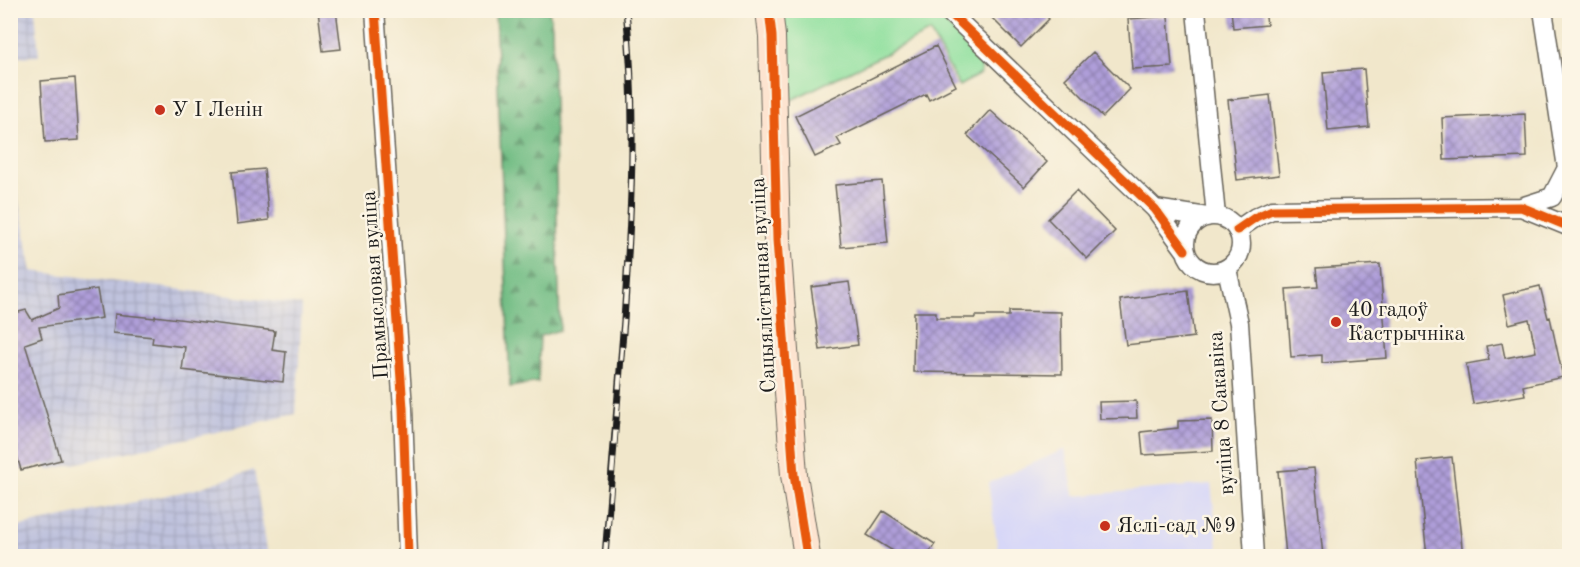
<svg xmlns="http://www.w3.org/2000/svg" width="1580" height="567" viewBox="0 0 1580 567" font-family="'Old Standard TT',serif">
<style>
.built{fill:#d7d7f8}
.industrial{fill:url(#industrial-grid)}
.green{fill:#90e09f;stroke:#567e5e;stroke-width:1.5}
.forest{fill:url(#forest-firs);stroke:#486d51;stroke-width:1.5}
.building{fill:url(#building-cross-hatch)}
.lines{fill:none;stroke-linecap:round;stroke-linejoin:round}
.street-casing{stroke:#676359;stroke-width:21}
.secondary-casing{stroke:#676359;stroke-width:28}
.street{stroke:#fff;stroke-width:18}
.secondary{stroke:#fde4d0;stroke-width:26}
.rail-casing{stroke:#1c1c1c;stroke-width:7}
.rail{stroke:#fcf5e5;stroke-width:4.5;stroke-dasharray:14;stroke-linecap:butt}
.cycleway-casing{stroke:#fcf5e5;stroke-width:13}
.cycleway{stroke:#e8590c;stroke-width:9}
.poi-dot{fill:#c8321e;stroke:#fcf5e5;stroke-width:2}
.labels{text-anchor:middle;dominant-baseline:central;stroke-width:5;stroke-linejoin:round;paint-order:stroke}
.poi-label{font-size:21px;fill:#1c1c1c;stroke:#fcf5e5;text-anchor:start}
.street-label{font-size:21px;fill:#1c1c1c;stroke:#fcf5e5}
</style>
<defs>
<pattern id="industrial-grid" width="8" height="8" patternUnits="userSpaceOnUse" patternTransform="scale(1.5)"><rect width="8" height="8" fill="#bfc2dd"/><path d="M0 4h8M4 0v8" fill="none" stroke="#a4a6bd"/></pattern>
<pattern id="forest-firs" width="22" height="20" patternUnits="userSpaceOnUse" patternTransform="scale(1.5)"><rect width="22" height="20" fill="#74be86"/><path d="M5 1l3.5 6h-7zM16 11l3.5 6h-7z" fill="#5e9a6d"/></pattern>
<pattern id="building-cross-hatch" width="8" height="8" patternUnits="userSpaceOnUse" patternTransform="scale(1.5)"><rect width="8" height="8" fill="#af9ed9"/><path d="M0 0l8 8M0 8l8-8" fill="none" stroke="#8e80af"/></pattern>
</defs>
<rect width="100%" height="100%" fill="#fcf5e5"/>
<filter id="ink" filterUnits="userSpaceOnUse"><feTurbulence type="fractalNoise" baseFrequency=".0167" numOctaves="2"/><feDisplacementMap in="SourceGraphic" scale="12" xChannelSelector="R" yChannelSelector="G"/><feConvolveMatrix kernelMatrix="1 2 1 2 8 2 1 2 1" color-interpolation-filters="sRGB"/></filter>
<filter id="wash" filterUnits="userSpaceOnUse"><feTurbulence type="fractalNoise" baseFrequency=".008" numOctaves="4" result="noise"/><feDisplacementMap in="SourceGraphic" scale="24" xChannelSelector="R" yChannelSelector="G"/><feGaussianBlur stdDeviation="1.35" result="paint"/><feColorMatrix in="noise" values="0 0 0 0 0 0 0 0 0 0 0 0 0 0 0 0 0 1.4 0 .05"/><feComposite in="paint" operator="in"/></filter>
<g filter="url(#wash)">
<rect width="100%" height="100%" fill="#f1e7cb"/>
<!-- built -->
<path class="built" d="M1065,449L1074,496L1211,484L1219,556H999L988,483Z"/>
<!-- industrial -->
<path class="industrial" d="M10,11H35L39,56L11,57Z
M10,158L32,271L302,305L296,414L47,470L45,464L21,470L18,459L11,462Z
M254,470L268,556H11V528L196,489Z"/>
<!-- green -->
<path class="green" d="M778,11H932L980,56L982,66L980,74L959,86L930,32L781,105Z"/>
<!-- forest -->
<path class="forest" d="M495,11H549L552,26L560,330L540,336L538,382L510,387Z"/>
<g id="blocks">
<!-- building -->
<path class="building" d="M318,10H336L341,49L323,51Z
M984,10H1041L1049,19L1021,47Z
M1231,10H1265L1267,25L1233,28Z
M1168,16L1172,67L1132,69L1128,19Z
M936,46L956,86L929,100L926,94L837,138L841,145L815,157L795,116Z
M1093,52L1130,89L1103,117L1065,79Z
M1364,69L1369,127L1328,131L1323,72Z
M75,78L79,140L45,142L41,81Z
M1270,95L1279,175L1237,180L1228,100Z
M990,110L1047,162L1024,187L967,135Z
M1525,114L1527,157L1444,160L1442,118Z
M264,169L269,220L237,224L232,172Z
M882,181L888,243L841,247L835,185Z
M1076,191L1115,231L1087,259L1048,219Z
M1380,264L1387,358L1322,363V355L1291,357L1286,289L1318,287L1316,268Z
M849,282L858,345L820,350L811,287Z
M1540,286L1548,318L1550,317L1563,377L1523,386L1525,395L1473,404L1466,364L1489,360L1486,346L1502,343L1505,358L1536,352L1529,319L1509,324L1503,295Z
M97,289L102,318L39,327L42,338L25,344L61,460L21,470L10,432V309H14L15,313L26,310L32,320L59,308L58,295Z
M1188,291L1194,337L1126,345L1120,300Z
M1009,311L1061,312L1062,374L913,372L914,312H936V318H975V316H1009Z
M115,314L155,318V316L275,331L272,350L286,352L283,382L182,370L185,347L152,343L153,337L113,333Z
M1136,401L1137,418L1100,419L1099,402Z
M1212,420L1213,451L1143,455L1141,432L1178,428V421Z
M1452,457L1463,556H1427L1417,461Z
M1314,468L1323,556H1286L1278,471Z
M883,511L935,544L927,556H901L867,535Z"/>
</g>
</g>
<g filter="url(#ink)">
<use href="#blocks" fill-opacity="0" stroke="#676359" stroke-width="1.5"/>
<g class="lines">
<!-- street casing -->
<g class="street-casing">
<path id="street" d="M375,10L403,408L408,556
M947,10L1155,209L1185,250
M1196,10L1216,216
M1521,207L1552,197L1567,168L1543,10
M1155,209L1207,217
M1185 244a28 28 0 1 1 56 0a28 28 0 1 1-56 0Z
M1237,230L1256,217L1272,210L1521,207L1570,227
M1227,269L1239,323L1254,556"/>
</g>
<!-- secondary casing -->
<g class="secondary-casing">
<path id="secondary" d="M769,10L772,36L777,240L794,475L807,556"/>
</g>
<!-- street -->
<use href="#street" class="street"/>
<!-- secondary -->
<use href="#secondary" class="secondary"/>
<!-- rail casing -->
<g class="rail-casing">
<path id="rail" d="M605,556C612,478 618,399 624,320C631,217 637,113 626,10"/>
</g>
<!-- rail -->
<use href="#rail" class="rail"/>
<!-- cycleway casing -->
<g class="cycleway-casing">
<path id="cycleway" d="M375,10L403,408L408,556
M769,10L772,36L777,240L794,475L807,556
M947,10L1155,209L1185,250
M1237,230L1256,217L1272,210L1521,207L1570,227"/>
</g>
<!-- cycleway -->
<use href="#cycleway" class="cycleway"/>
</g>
</g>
<!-- markers -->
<g class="poi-dot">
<circle cx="160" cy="110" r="6"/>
<circle cx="1336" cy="322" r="6"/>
<circle cx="1105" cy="526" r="6"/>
</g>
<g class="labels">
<!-- poi labels -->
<g class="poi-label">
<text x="172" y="110">У І Ленін</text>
<text x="1348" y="310">40 гадоў<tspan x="1348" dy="24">Кастрычніка</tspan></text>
<text x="1117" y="526">Яслі-сад №9</text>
</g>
<!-- street labels -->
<g class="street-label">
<text transform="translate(376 285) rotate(-94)">Прамысловая вуліца</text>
<text transform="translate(764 285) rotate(-93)">Сацыялістычная вуліца</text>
<text transform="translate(1222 413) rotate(-94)">вуліца 8 Сакавіка</text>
</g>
</g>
<!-- margin -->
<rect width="1580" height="567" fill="none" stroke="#fcf5e5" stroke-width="36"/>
</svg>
